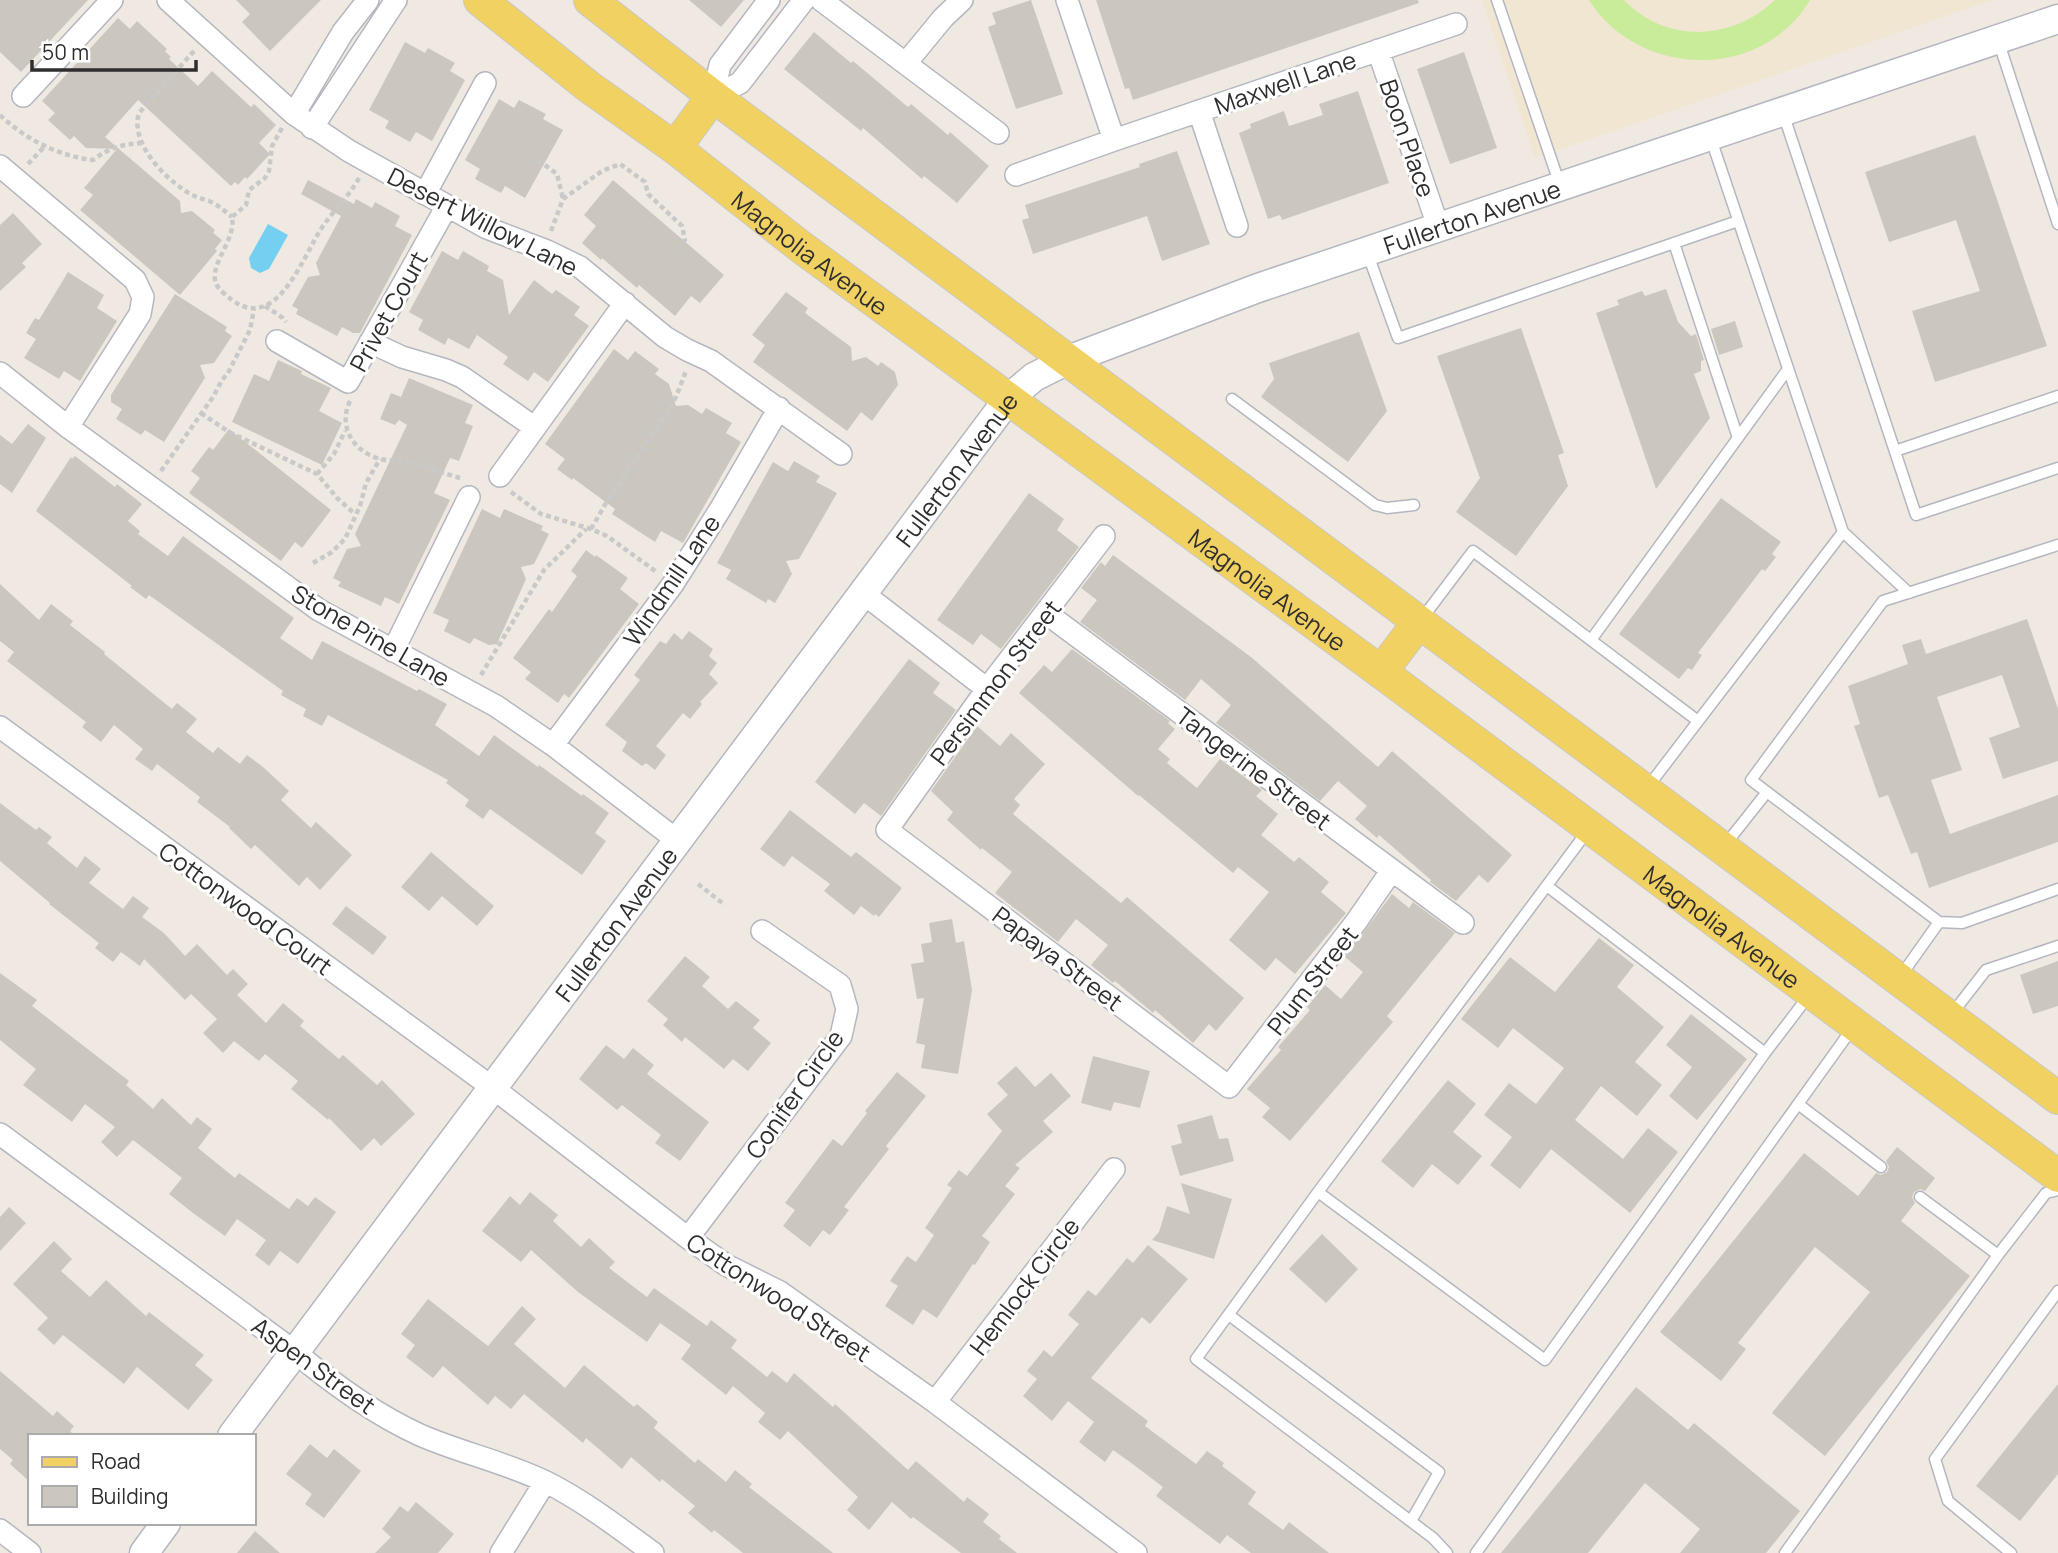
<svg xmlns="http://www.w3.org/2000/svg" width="2058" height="1553" viewBox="0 0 2058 1553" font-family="Manrope,sans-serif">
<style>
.education{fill:#f0e6d1}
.pitch{fill:#c9ec9a}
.water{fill:#75cff0}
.building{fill:#cbc7bf}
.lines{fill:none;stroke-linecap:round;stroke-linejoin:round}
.service-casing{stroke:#b4b7c1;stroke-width:13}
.minor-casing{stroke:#b4b7c1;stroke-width:24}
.secondary-casing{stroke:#b4b7c1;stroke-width:31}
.primary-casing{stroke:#c9c9c9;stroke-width:34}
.path{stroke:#c9c9c9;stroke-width:4.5;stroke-dasharray:5 3.5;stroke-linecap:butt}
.service{stroke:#fff;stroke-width:10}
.minor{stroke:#fff;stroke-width:21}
.secondary{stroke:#fff;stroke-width:28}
.primary{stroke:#f2d163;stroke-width:32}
.labels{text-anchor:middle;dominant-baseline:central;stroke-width:6;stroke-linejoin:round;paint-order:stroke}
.street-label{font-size:24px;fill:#2e2e2e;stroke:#fff}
</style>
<rect width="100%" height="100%" fill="#efe9e1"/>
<!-- education -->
<path class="education" d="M1482,0H1992L1535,158Z"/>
<!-- pitch -->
<path class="pitch" d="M1589,0H1624C1666,44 1732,41 1775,0H1810C1761,82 1638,78 1589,0Z"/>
<!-- water -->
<path class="water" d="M268,224L288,235L269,269L260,273L251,268L249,258Z"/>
<!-- building -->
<path class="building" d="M0,0H88L21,72L0,52Z
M236,0H321L270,51L242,22L250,14Z
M689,0H744L721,27Z
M1031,0L1063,94L1016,109L988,27L996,24L992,13Z
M1096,0H1418L1419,3L1133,100L1129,88L1125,89Z
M118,18L130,29L137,21L167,49L165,51L171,57L169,59L198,86L212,71L251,107L254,104L276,125L259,143L270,154L247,179L245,177L238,185L235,182L231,186L138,100L105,137L180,201L181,213L192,211L215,230L213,233L222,240L215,249L217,251L180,295L80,210L93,195L84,188L117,149L86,148L74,136L70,140L48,120L55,113L42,101Z
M814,32L851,63L853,61L908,107L911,104L948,135L950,132L989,166L957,203L924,176L922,179L863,128L861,131L784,69Z
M405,42L425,53L428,48L455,63L450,71L465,80L432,141L416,132L410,142L385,128L389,121L369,110Z
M1464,52L1497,148L1450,164L1417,69Z
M1358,91L1389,183L1282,220L1280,215L1268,219L1239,133L1251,128L1250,124L1284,111L1289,126L1323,115L1319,104Z
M499,99L514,108L519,100L546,114L543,119L563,130L525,198L505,186L501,193L475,179L480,169L465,160Z
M1975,135L2047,346L1935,382L1912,311L1980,291L1956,220L1889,242L1865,172Z
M1177,151L1210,244L1162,261L1147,216L1033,254L1022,220L1029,218L1025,205L1140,167L1139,164Z
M308,180L354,204L356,199L372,208L375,202L400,216L395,226L412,235L360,333H353L342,327L337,336L296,314L298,309L292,306L308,277L320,275L316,263L341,216L301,194Z
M613,180L724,275L700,303L691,296L675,316L639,285L637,288L602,258L601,260L582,243L596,226L584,215Z
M13,213L42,244L22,263L26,267L0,291V225Z
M442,251L458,260L463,251L489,266L487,271L503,280L509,315L534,280L552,294L556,290L580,307L574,315L589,326L548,382L534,372L528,381L503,364L508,357L477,335L469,349L448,338L445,345L418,330L423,320L409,312Z
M68,272L104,295L97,308L117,321L80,381L64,371L59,379L24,358L36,339L26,333L35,318L39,320Z
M1666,289L1678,322L1691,336L1696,334L1704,360L1701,361V371L1694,374L1710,418L1656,489L1596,313L1619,305L1617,300L1642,291L1645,296Z
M786,292L808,308L805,313L851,347L852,361L866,357L878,366L881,362L895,372L898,385L872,421L861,412L847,431L753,362L765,345L752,335Z
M175,294L227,327L225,331L232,336L214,363L200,365L205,378L164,442L145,430L141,435L116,419L122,409L111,402V395Z
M1735,321L1743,347L1719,355L1711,329Z
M1521,328L1564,453L1558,455L1568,486L1516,556L1456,512L1480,478L1437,356Z
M1359,332L1387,411L1348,462L1261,397L1274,379L1269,363Z
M614,349L628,360L635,351L659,369L655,374L669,384L676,406L688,405L702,414L706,408L732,423L726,433L741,442L683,543L661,531L655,542L612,514L615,509L573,478L572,480L557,469L565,459L545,444Z
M278,360L302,371L301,374L331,388L319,411L342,423L322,465L232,422L254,374L269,381Z
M409,378L473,405L465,423L473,426L459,461L450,458L434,493L450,500L399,604L385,597L381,606L338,586L341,582L333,578L347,549L361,546L355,534L407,425L399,420L395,425L380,419L391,393L401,397Z
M28,424L46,438L12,493L0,484V435L12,444Z
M229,429L331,510L302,548L295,542L281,561L189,493L200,478L191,471L209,447L213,450Z
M75,456L115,487L117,484L142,504L128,521L140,531L138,534L168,556L183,536L294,618L280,638L312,660L322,641L417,691L419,689L447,704L435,725L479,756L494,735L538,767L539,765L582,796L583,794L609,813L595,833L606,841L582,875L490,809L483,819L465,806L469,800L446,783L448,780L328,715L322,726L303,716L306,709L281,695L283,691L149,595L146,599L130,587L132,586L36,511L71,457L72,459Z
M794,461L820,476L816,482L837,493L799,559L786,561L792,574L775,603L768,599L766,603L726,579L731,570L717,563L773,462L788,471Z
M1029,493L1064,519L1057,530L1079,547L1001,649L981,634L973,645L937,620Z
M1721,498L1781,542L1772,554L1776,557L1765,571L1762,569L1698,653L1702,655L1692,670L1688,668L1679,679L1619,634Z
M482,509L500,518L504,509L543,526L541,530L549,534L534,564L521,567L526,579L497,644L489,645L474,638L470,644L444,631L449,620L433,613Z
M586,550L595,557L596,555L628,578L620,589L639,604L569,698L564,694L558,703L525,679L531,672L513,658L549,609L552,612L577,576L571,571Z
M1113,555L1251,657L1378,767L1392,751L1512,855L1488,883L1479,875L1456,901L1430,882L1431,880L1379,835L1377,838L1355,819L1367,806L1338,781L1320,801L1216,723L1231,705L1201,679L1185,700L1080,622L1097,600L1081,588L1101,562L1105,566Z
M0,584L39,620L51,604L73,621L70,625L105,652L104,654L172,709L177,703L197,719L186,732L213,753L218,747L240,764L247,755L263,767L289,791L281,800L311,828L316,822L352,855L320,890L307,877L299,886L255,845L251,849L229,828L230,827L197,802L200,797L157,764L152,771L135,759L143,749L114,725L101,742L82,727L86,722L7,661L14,652L0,641Z
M2027,619L2058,709V761L2003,779L1989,738L2020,727L2002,675L1937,697L1962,770L1931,780L1950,834L2058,795V842L1929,888L1917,852L1911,854L1888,795L1879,798L1854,726L1860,724L1848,686L1908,664L1902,645L1921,639L1926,654Z
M689,631L713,649L709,656L717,663L709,674L718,683L700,702L702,704L690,719L683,713L656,746L666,755L655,770L646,763L642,766L622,751L627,742L605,725L640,680L634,675L660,641L666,644L674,633L682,640Z
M1072,649L1170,721L1168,723L1175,729L1158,749L1170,759L1167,763L1197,788L1220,759L1262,790L1256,796L1278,814L1261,835L1294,862L1299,857L1329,882L1321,892L1346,913L1295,974L1276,958L1265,971L1229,940L1269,892L1238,867L1233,873L1139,795L1138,796L1019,693L1044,665L1052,672Z
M909,659L940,683L933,693L956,710L881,816L864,803L855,814L815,782Z
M977,726L1000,746L1011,733L1045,764L1014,799L1020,805L1013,814L1121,903L1127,897L1244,998L1216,1031L1209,1024L1193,1043L1155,1010L1153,1013L1115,981L1113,983L1091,965L1108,945L1076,919L1058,942L995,893L1012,872L982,848L981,850L947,820L953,812L931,791Z
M0,803L36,830L39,827L52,837L47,843L77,868L85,856L101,869L89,883L123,909L133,896L149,908L142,917L164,933L185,956L197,944L227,975L233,969L248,984L237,995L266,1023L283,1003L304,1021L300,1026L339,1059L343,1055L377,1085L382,1080L415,1114L381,1146L374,1138L361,1151L329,1118L328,1120L291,1089L298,1081L265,1054L259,1061L234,1041L223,1053L203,1033L217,1019L191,994L185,1000L144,959L140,966L121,952L113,962L95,948L99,943L49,904L50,903L0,861Z
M790,810L851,857L856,852L902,888L879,917L875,914L874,916L861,906L854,915L824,891L830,884L792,856L784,867L760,849Z
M431,852L494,906L477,926L442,896L429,911L401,887Z
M1392,894L1409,908L1413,902L1455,933L1387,1016L1393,1022L1290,1141L1262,1117L1270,1108L1247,1089L1281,1050L1278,1047L1310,1010L1307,1007L1325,985L1341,999L1363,972L1345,957Z
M346,906L387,937L373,955L332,924Z
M952,919L956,943L964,941L972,990L958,1074L921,1068L925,1045L916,1043L924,998L917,999L911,964L924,962L921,944L932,942L929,923Z
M1599,938L1634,965L1617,987L1664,1027L1635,1062L1662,1085L1637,1116L1601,1086L1575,1120L1623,1159L1648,1128L1678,1152L1630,1213L1551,1149L1520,1189L1490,1165L1512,1137L1484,1115L1509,1083L1536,1104L1564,1068L1513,1028L1498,1048L1461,1019L1510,957L1555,992Z
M685,956L710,977L702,986L728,1009L736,1001L760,1020L753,1028L771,1043L748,1071L733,1059L724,1069L685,1037L682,1042L663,1025L668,1019L647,1001Z
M2058,961V1006L2033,1014L2020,975Z
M0,973L37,1000L32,1006L129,1081L126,1085L153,1109L162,1098L191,1125L197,1117L212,1129L198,1148L235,1178L239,1173L289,1209L297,1198L308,1206L315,1197L336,1212L298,1264L280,1251L269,1266L255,1255L266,1240L237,1219L225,1236L193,1213L169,1194L182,1178L133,1140L117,1157L101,1142L115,1127L85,1104L72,1122L23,1085L36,1069L0,1040Z
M1691,1014L1747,1059L1697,1120L1669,1096L1692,1067L1666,1045Z
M606,1045L624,1059L633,1048L654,1065L647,1074L709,1122L680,1161L655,1143L661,1135L622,1105L617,1110L579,1079Z
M1093,1056L1150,1071L1140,1108L1114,1102L1111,1111L1081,1103Z
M1016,1066L1035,1087L1051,1073L1071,1096L1043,1121L1053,1132L1015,1165L1020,1168L1005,1186L1015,1194L982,1236L990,1242L975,1265L973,1264L937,1318L923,1309L913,1325L885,1306L898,1286L890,1281L907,1256L916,1262L934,1235L925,1228L952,1188L947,1185L959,1170L967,1176L1002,1131L987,1114L1008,1095L997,1083Z
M897,1072L926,1096L886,1146L889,1149L844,1207L849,1210L830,1235L823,1230L810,1247L783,1226L795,1210L785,1203L833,1139L842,1146L867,1113L865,1111Z
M1448,1080L1476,1104L1453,1132L1482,1156L1458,1185L1432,1164L1413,1188L1381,1161Z
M1212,1115L1219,1139L1228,1138L1234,1161L1180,1176L1171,1146L1182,1143L1177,1125Z
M1897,1147L1935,1178L1925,1191L1920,1189L1914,1192L1912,1197L1915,1203L1901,1221L1970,1276L1825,1456L1772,1413L1870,1292L1815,1247L1738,1343L1746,1349L1721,1381L1660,1332L1804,1153L1858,1196L1876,1173L1881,1175L1887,1172L1889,1167L1886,1161Z
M1181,1183L1232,1199L1214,1259L1152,1240L1159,1232L1167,1206L1190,1214Z
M530,1192L558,1215L553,1221L581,1247L589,1238L615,1262L609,1268L647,1297L654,1288L707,1326L711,1320L737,1340L731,1348L767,1377L772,1371L787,1383L794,1373L833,1407L835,1404L908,1470L916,1461L964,1502L967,1497L989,1514L983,1522L1001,1536L999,1539L1017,1553H961L913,1517L911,1519L892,1502L869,1530L847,1510L858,1497L788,1431L780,1440L758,1422L765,1413L733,1386L726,1395L681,1359L691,1345L660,1323L647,1342L578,1292L531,1250L521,1262L482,1231L510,1196L520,1205Z
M9,1207L26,1223L0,1251V1217Z
M1322,1234L1358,1269L1326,1303L1289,1269Z
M54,1241L72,1259L61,1271L90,1297L106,1280L146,1316L149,1312L204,1355L195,1365L213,1380L188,1410L137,1367L124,1384L63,1335L54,1345L37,1329L48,1318L13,1284Z
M1148,1245L1188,1279L1150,1324L1142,1317L1091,1378L1148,1421L1145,1426L1196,1464L1207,1451L1224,1463L1222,1466L1256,1492L1248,1504L1283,1530L1289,1522L1329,1553H1251L1227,1535L1220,1544L1156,1496L1163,1487L1130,1462L1113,1450L1105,1462L1079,1442L1094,1422L1068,1401L1052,1421L1023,1396L1037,1379L1027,1371L1044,1350L1052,1357L1079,1324L1068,1315L1088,1290L1096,1296L1127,1258L1133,1263Z
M428,1299L488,1346L522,1306L536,1319L514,1344L565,1388L584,1365L634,1407L637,1404L658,1422L654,1428L695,1463L698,1459L726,1482L735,1470L752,1484L749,1487L833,1553H743L714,1530L712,1533L688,1513L695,1506L662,1479L660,1482L631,1457L622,1469L586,1438L583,1443L524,1394L511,1409L495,1396L488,1405L443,1366L433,1378L406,1357L415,1345L401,1334Z
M0,1371L53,1416L57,1411L74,1426L70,1431L75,1436H30V1482L10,1464L13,1460L0,1449Z
M2058,1384V1474L2020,1521L1976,1486Z
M1636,1387L1688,1430L1694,1423L1800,1511L1766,1553H1680L1700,1529L1645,1483L1588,1553H1501Z
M310,1444L327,1458L334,1449L361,1471L324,1518L305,1504L312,1494L286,1474Z
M416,1502L454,1534L438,1553H375L391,1537L382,1529L400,1506L408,1512Z
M255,1531L280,1553H237Z"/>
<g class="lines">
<!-- service casing -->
<g class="service-casing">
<path id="service" d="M1497,0L1560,185
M1998,40L2058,224
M1783,113L1916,515L2058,468
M1674,243L1738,438
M1367,252L1398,338L1738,221
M1232,399L1375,505L1387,508L1414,505
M1895,451L2058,396
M1843,532L1909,593
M1421,620L1473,551L1698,721
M1591,640L1788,369
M1647,788L1843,532L1710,136
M1725,845L1767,792
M1939,922L1962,923L2058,889
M1900,977L1939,922L1751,780L1883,601L2058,545
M1951,1015L1986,970L2058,946
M1765,1053L1810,994
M1798,1104L1881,1167
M1318,1192L1545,1360L1765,1053L1547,886
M1920,1197L1998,1255
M1229,1315L1439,1472L1411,1521
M1447,1553L1433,1538L1196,1359L1318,1192L1589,829
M1476,1553L1854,1026
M1785,1553L1998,1255L2046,1193L2058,1190
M2011,1553L1948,1501L1935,1459L2058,1291"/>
</g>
<!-- minor casing -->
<g class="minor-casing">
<path id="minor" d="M168,0L294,114L349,151L487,228L547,251L580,267L665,337L687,350L711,361L841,454
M821,0L998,133
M1067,0L1114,140
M1378,50L1438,226
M906,63L943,18L962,0
M23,96L112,0
M713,96L740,83L804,0
M713,96L720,65L769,0
M1199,111L1237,226
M294,114L343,32L368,0
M312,128L396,0
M0,166L135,280L143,297L140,314L68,427
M1016,175L1114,140L1456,24
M425,194L485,83
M277,341L348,382L447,206
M370,342L402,357L446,370L462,377L534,427
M0,373L68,427L319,610L496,706L553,745L678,841
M500,476L625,303
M1104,536L987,689L887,830L1229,1087L1356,922L1392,870
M864,594L987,689
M1046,613L1463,923
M393,651L469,497
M0,727L493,1088L688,1238L726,1265L780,1292L935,1402L1136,1553
M553,745L673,584L721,508L779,408
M0,1134L295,1352C333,1384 374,1414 420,1435C461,1453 505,1462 546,1482C584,1501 619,1528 653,1553
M688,1238L841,1036L847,1009L840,985L762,931
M935,1402L1114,1169
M0,1530L30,1553
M501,1553L545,1482"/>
</g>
<!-- secondary casing -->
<g class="secondary-casing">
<g id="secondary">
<path id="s1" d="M232,1436L1009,398L1034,377L1068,360L1258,288L2058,19"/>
<path d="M144,1553L166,1523"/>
</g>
</g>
<!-- primary casing -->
<g class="primary-casing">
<g id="primary">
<path id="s2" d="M480,0L589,87L675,148L801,247L1381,672L2058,1176"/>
<path d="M590,0L713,96L2058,1098"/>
<path d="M675,148L713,96"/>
<path d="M1381,672L1419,622"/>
</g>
</g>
<!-- path -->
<path class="path" d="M194,51L139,113C130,142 162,175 184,190C192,196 200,198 209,201C218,205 225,211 232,217
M0,115C25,139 58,156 93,160C109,148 122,144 142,143
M282,128L272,146L269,171L265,178L249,190L246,205L232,217C236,239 212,261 215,280C216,288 226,295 232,300C278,334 304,253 323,226C335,209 349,196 359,178
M538,160L557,174L563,199
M28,164L44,147
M551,231L563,199L602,171L620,164L645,182L648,194L682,226L685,240L674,253
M265,306L283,318L286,322
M350,401C338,426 352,451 380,459C389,461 399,460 407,462C425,466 442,473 460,478
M201,413L229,432L317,474L338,499L355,514
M161,471L213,397L222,380L228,373L250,330L254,309
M317,474L334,454L345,431
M511,492L541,514L591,529L607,536L658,573
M591,529L606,503L669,410L676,397L686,371
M313,563L332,552L345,539L360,506L366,483L380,459
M481,675L544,570L586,529
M698,884L725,905"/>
<!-- service -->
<use href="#service" class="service"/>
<!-- minor -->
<use href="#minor" class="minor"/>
<!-- secondary -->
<use href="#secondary" class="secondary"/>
<!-- primary -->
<use href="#primary" class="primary"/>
</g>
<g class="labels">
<!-- street labels -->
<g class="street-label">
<text transform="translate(1285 82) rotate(-19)">Maxwell Lane</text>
<text transform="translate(1408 138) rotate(71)">Boon Place</text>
<text stroke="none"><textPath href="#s1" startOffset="1796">Fullerton Avenue</textPath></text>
<text transform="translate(483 221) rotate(27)">Desert Willow Lane</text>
<text stroke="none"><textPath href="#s2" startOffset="416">Magnolia Avenue</textPath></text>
<text transform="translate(388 311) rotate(-61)">Privet Court</text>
<text stroke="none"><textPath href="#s1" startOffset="1208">Fullerton Avenue</textPath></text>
<text transform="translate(671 580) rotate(-56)">Windmill Lane</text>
<text stroke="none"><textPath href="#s2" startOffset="984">Magnolia Avenue</textPath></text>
<text transform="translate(371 635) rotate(30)">Stone Pine Lane</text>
<text transform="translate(995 682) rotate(-53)">Persimmon Street</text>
<text transform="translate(1254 768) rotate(37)">Tangerine Street</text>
<text transform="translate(246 908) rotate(36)">Cottonwood Court</text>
<text stroke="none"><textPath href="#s1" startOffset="640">Fullerton Avenue</textPath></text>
<text stroke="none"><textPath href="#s2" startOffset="1550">Magnolia Avenue</textPath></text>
<text transform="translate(1058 958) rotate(37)">Papaya Street</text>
<text transform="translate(1312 980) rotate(-52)">Plum Street</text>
<text transform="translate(794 1094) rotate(-55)">Conifer Circle</text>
<text transform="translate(1024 1286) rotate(-53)">Hemlock Circle</text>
<text transform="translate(779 1297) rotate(33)">Cottonwood Street</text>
<text transform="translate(314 1365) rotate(36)">Aspen Street</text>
</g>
</g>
<!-- legend -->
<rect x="28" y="1434" width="228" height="91" fill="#ffffff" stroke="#ababab" stroke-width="2"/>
<rect x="42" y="1457" width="35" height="10" fill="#f2d163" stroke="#ababab" stroke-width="2"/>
<text x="91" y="1469" font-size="21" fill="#2e2e2e">Road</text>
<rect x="42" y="1486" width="35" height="21" fill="#cbc7bf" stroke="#ababab" stroke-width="2"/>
<text x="91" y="1504" font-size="21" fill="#2e2e2e">Building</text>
<!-- scale -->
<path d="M32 60v10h164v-10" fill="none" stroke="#2e2e2e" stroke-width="3.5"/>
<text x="42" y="60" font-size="21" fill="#2e2e2e" stroke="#ffffff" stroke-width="5" paint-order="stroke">50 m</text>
</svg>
